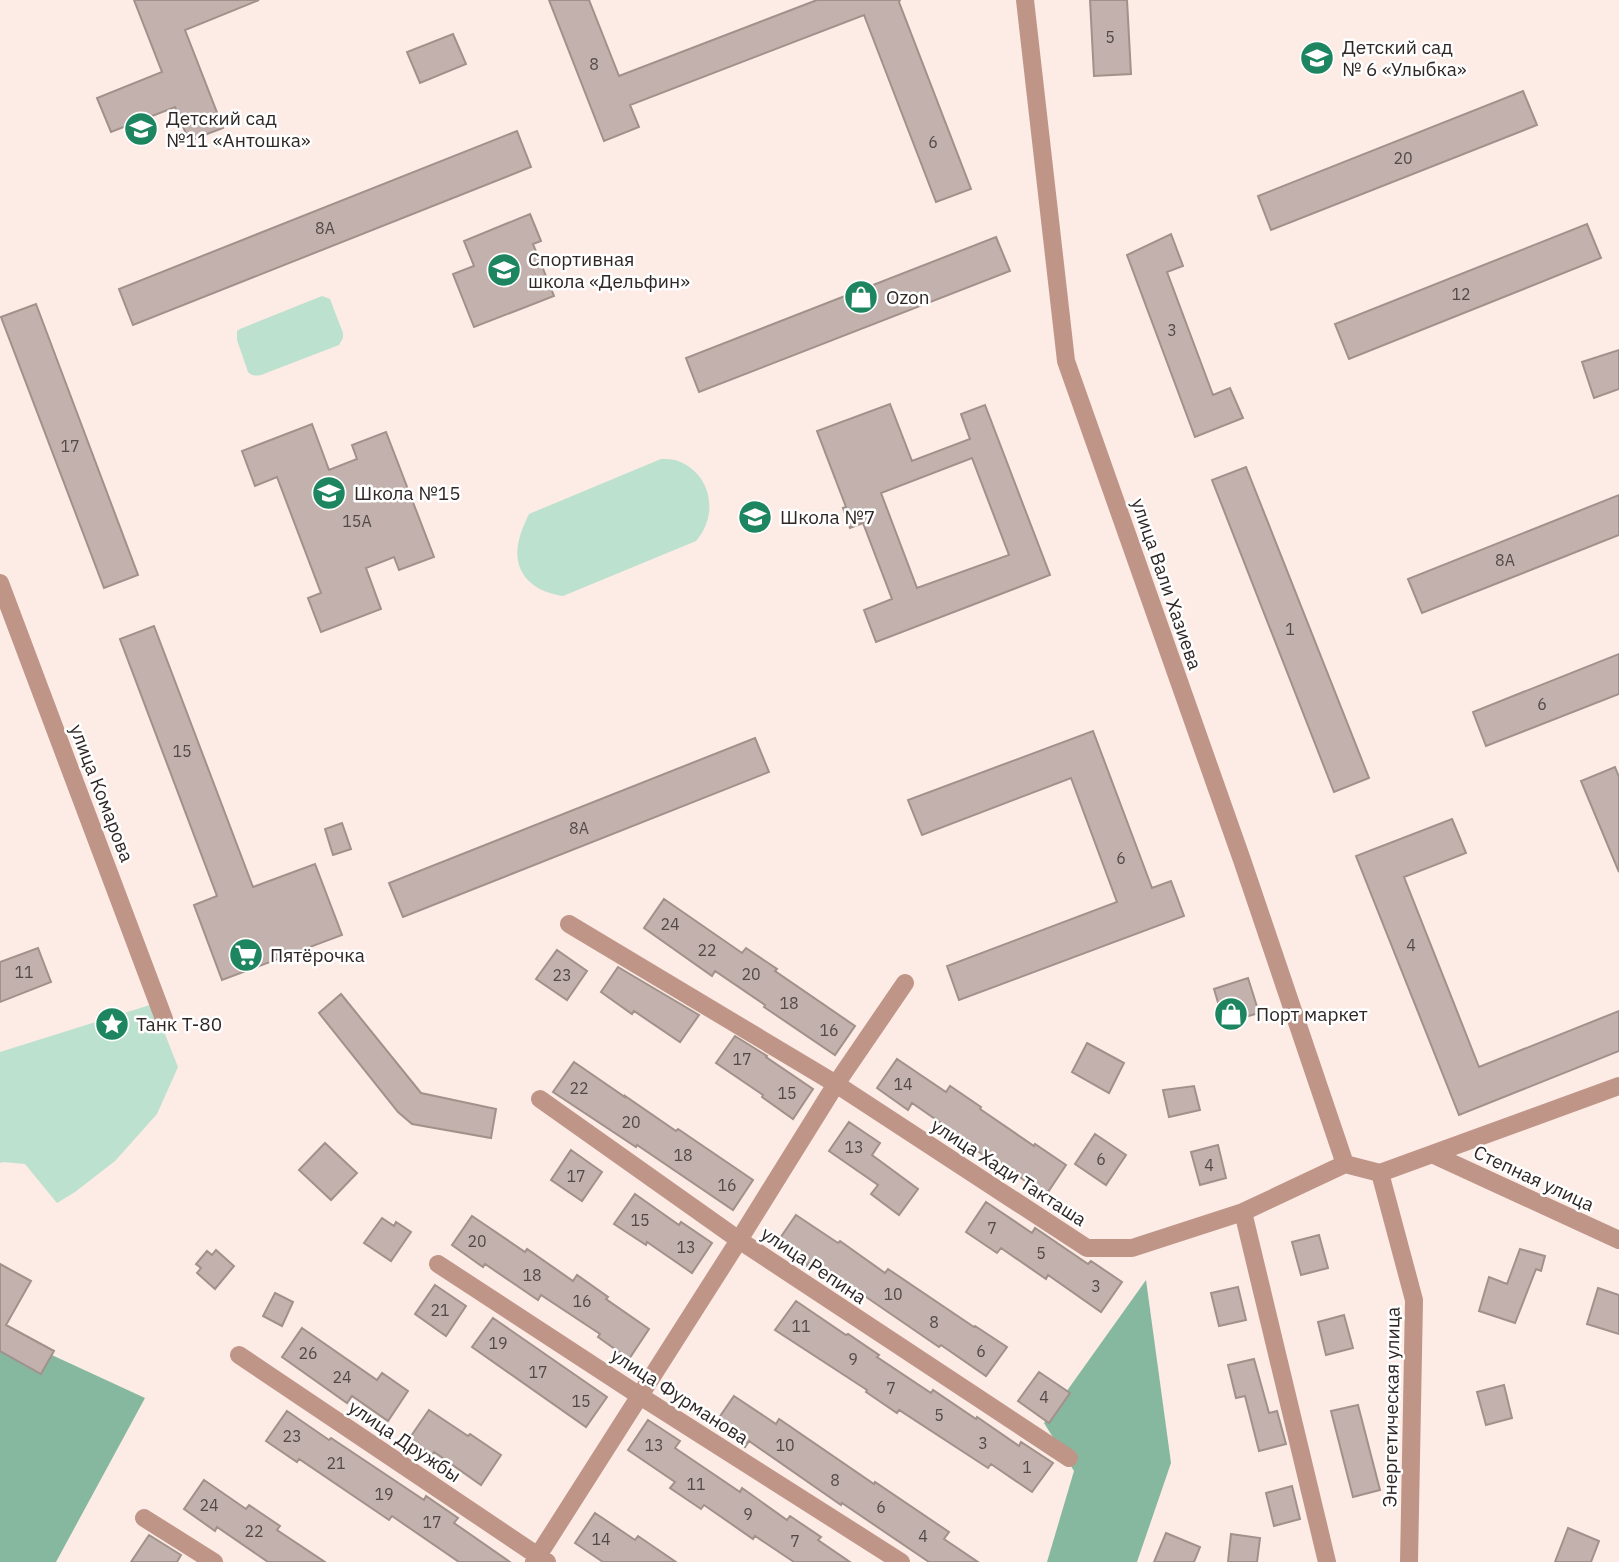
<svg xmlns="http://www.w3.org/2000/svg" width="1619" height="1562" viewBox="0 0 1619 1562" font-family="'IBM Plex Sans',sans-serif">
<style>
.green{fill:#bce1cf}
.forest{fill:#86b8a0}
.building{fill:#c2b1ac;stroke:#a1918b;stroke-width:2;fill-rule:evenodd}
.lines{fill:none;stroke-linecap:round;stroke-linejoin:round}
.minor{stroke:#bf9587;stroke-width:18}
.labels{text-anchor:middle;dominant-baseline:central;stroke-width:5;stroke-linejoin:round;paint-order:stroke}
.number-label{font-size:16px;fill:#534a47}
.poi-label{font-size:19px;fill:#2e2725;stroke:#fff;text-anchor:start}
.street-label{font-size:19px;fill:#2e2725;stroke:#fff}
</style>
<rect width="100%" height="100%" fill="#fdebe5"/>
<!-- green -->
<path class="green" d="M322,296L330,299L343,333V338L339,345L261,375C256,376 252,376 248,372L237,340V331L240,329Z
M661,459C667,459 673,459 678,461C712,474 719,515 696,541L563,596C533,592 511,573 519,540C521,531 525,522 529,514Z
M153,1004L178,1067L157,1114L115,1161L75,1192L57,1203L25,1164L3,1162L0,1163V1052Z"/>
<!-- forest -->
<path class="forest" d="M1146,1280L1171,1463L1137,1562H1047L1074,1471L1044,1423Z
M0,1344L41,1350L145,1398L56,1562H0Z"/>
<!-- building -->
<path class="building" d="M134,0H259L185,30L223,128L189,141L175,107L111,132L97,98L162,72Z
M549,0H589L619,76L817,0H900L899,2L971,189L936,202L864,15L630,105L639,127L604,141Z
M1090,0H1127L1131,74L1094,76Z
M453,34L466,64L420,83L407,52Z
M1523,91L1537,125L1271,230L1258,196Z
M517,131L531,167L133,325L119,289Z
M530,214L541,241L533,244L554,296L474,327L453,274L474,266L464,241Z
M1587,224L1601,258L1349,359L1335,324Z
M1171,234L1183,266L1167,272L1213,395L1230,388L1243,418L1195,437L1127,255Z
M996,237L1010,271L699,392L686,358Z
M36,304L138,575L104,588L1,317Z
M1619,350V389L1594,398L1582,362Z
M890,404L912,461L970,439L961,414L985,405L1050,575L876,642L864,610L892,599L863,523L850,528L843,508L846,507L817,431ZM972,458L1009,555L917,588L881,493Z
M312,424L329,470L357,459L352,445L386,432L434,557L399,570L394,557L366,568L381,609L321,632L308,598L321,593L277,477L255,486L242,451Z
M1246,467L1369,778L1334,792L1212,480Z
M1619,495V535L1422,613L1408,579Z
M154,626L253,887L315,864L342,935L222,980L194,905L217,896L120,639Z
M1619,654V694L1486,746L1473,712Z
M1093,731L1152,888L1171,881L1184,916L959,1000L947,966L1117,902L1071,778L922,835L908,800Z
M755,738L769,772L403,917L389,883Z
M1615,767L1619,777V872L1581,781Z
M1452,819L1466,853L1404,877L1479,1067L1619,1011V1051L1459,1115L1356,856Z
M342,823L351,849L333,855L325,829Z
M664,899L742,953L746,948L777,969L775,971L855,1026L835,1055L764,1007L765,1005L715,971L712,976L644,928Z
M38,948L51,982L0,1002V962Z
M557,950L587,971L567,1000L536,979Z
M618,967L699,1015L680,1042L634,1011L632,1014L601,992Z
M1248,978L1259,1013L1224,1023L1214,989Z
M341,994L421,1093L496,1109L491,1138L412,1124L398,1112L319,1013Z
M735,1036L767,1056L766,1057L813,1089L793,1119L762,1097L763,1095L716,1063Z
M1087,1043L1124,1063L1109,1093L1072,1072Z
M897,1059L946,1092L950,1086L981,1107L980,1109L1034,1146L1035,1144L1066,1165L1046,1195L1002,1165L1001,1167L970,1146L971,1144L912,1103L908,1110L877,1088Z
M574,1062L625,1097V1096L676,1131L678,1129L753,1180L733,1210L637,1145L636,1147L553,1092Z
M1194,1086L1200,1110L1169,1117L1163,1090Z
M849,1122L880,1143L872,1155L918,1189L899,1215L871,1194L878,1185L829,1151Z
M1095,1134L1126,1155L1106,1185L1075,1164Z
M325,1143L357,1173L331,1200L299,1170Z
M1218,1145L1226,1178L1200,1185L1191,1152Z
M571,1150L602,1172L582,1201L551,1180Z
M635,1194L679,1225L681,1222L712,1243L692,1273L647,1242L646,1245L614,1224Z
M986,1202L1032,1233L1035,1228L1088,1264L1091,1261L1122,1282L1101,1312L1048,1275L1046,1279L1001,1248L997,1253L966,1232Z
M796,1215L838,1243L840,1241L885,1273L888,1269L974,1327L975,1326L1007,1347L986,1376L941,1345L939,1347L853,1288L850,1292L809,1263L807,1266L776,1244Z
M472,1216L525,1252L527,1249L573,1281L577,1275L608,1297L606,1299L649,1329L629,1359L598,1337L600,1334L541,1295L538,1300L485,1264L483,1267L452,1245Z
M382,1218L394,1226L396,1222L411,1232L391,1261L364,1243Z
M1319,1235L1328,1268L1301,1275L1292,1242Z
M1520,1249L1545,1256L1541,1271L1536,1269L1515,1323L1479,1311L1489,1277L1507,1284Z
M216,1250L234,1266L215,1289L197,1273L201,1268L196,1264L207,1251L212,1255Z
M0,1264L31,1281L6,1325L54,1351L41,1374L0,1351Z
M435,1285L466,1306L446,1336L415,1314Z
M1238,1287L1246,1320L1219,1326L1211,1293Z
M1598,1288L1619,1295V1334L1587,1324Z
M275,1293L293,1302L282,1326L263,1316Z
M796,1301L846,1335L848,1334L879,1355L877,1357L931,1393L933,1390L976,1419L977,1417L1019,1446L1021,1442L1053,1463L1032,1492L991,1464L988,1468L899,1410L897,1413L866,1392L867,1390L775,1330Z
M1344,1315L1353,1348L1326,1355L1318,1322Z
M493,1318L607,1397L586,1427L472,1347Z
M302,1328L377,1380L382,1373L408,1391L388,1421L352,1396L347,1403L282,1357Z
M1254,1359L1269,1413L1277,1411L1286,1444L1259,1451L1245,1396L1236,1398L1228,1365Z
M1039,1372L1070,1393L1049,1423L1018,1401Z
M1504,1385L1512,1418L1486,1425L1477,1392Z
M734,1396L776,1424L779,1419L874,1484L875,1482L949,1532L944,1539L978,1562H929L842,1503L841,1505L749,1441L745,1447L714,1425Z
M1358,1405L1380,1490L1353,1497L1331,1411Z
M429,1410L468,1436L470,1434L501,1455L481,1485L434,1452L432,1455L409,1439Z
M287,1411L329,1440L331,1438L424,1500L426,1496L458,1518L454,1523L510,1562H459L392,1516L389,1520L299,1459L297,1462L266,1441Z
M648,1420L680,1441L675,1448L740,1492L742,1488L787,1520L790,1516L821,1537L818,1540L850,1562H794L755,1536L753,1539L704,1505L701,1509L670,1488L675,1482L628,1450Z
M204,1480L246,1509L249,1505L280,1526L277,1530L325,1562H268L217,1527L215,1531L184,1509Z
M1292,1486L1300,1519L1274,1526L1266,1493Z
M595,1513L635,1540L638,1536L676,1562H603L575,1543Z
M1568,1528L1599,1541L1591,1562H1555Z
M1166,1533L1200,1547L1194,1562H1154Z
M1231,1534L1260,1538L1257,1562H1228Z
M149,1535L181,1555L177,1562H131Z"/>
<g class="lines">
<!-- minor -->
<path class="minor" d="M1025,0L1066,361L1242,860L1345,1164
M0,583L164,1019
M569,924L836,1084L1087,1248H1132L1243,1212L1345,1164L1380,1173L1619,1086
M540,1099L739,1240L1069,1458
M1432,1154L1619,1240
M1380,1173L1414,1300L1409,1562
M1243,1212L1327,1562
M438,1264L640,1396L901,1562
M239,1355L547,1562
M144,1518L214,1562
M534,1562L739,1240L836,1084L905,983"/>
</g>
<!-- icons -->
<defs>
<g id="school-disc" transform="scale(1.75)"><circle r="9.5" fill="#1d8661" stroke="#fff"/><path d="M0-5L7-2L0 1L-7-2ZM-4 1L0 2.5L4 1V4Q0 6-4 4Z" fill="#fff"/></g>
<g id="shop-disc" transform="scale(1.75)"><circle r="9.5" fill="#1d8661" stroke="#fff"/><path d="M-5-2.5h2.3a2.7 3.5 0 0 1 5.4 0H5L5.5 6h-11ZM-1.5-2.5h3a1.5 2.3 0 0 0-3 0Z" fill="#fff"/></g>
<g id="supermarket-disc" transform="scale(1.75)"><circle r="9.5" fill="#1d8661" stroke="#fff"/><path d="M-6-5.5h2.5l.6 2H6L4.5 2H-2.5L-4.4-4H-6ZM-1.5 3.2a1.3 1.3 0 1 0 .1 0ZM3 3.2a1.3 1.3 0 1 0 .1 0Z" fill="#fff"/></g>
<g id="sight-disc" transform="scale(1.75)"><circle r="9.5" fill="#1d8661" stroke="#fff"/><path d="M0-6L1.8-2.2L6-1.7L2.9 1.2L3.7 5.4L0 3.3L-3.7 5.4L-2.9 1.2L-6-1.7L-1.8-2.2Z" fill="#fff"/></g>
</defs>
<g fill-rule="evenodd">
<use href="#school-disc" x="1317" y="58"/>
<use href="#school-disc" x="141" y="129"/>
<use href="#school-disc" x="504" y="270"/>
<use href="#shop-disc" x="861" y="297"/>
<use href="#school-disc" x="329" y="493"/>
<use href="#school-disc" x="755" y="517"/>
<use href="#supermarket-disc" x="246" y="955"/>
<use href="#shop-disc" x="1231" y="1014"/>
<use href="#sight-disc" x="112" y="1024"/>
</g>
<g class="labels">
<!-- number labels -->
<g class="number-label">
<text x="1110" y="37">5</text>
<text x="594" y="64">8</text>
<text x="933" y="142">6</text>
<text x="1403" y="158">20</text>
<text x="325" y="228">8А</text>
<text x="1461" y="294">12</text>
<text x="1172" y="330">3</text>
<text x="70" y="446">17</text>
<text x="357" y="521">15А</text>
<text x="1505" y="560">8А</text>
<text x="1290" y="629">1</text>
<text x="1542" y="704">6</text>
<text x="182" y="751">15</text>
<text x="579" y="828">8А</text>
<text x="1121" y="858">6</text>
<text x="670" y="924">24</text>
<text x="1411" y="945">4</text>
<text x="707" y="950">22</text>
<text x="24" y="972">11</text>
<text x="751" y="974">20</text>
<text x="562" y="975">23</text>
<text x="789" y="1003">18</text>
<text x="829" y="1030">16</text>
<text x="742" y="1059">17</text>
<text x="903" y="1084">14</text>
<text x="579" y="1088">22</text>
<text x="787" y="1093">15</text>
<text x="631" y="1122">20</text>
<text x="854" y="1147">13</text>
<text x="683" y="1155">18</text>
<text x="1101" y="1159">6</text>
<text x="1209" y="1165">4</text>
<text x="576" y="1176">17</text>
<text x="727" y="1185">16</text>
<text x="640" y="1220">15</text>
<text x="992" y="1228">7</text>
<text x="477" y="1241">20</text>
<text x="686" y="1247">13</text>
<text x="1041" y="1253">5</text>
<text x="532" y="1275">18</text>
<text x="1096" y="1286">3</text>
<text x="893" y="1294">10</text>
<text x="582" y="1301">16</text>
<text x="440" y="1310">21</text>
<text x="934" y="1322">8</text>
<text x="801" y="1326">11</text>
<text x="498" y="1343">19</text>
<text x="981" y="1351">6</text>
<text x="308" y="1353">26</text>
<text x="853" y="1359">9</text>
<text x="538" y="1372">17</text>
<text x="342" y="1377">24</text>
<text x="891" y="1388">7</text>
<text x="1044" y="1397">4</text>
<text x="581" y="1401">15</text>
<text x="939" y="1415">5</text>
<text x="292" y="1436">23</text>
<text x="983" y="1443">3</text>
<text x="654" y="1445">13</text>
<text x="785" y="1445">10</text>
<text x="336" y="1463">21</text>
<text x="1027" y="1467">1</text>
<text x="835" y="1480">8</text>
<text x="696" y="1484">11</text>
<text x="384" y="1494">19</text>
<text x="209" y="1505">24</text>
<text x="881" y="1507">6</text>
<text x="748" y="1514">9</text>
<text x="432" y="1522">17</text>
<text x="254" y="1531">22</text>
<text x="923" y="1536">4</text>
<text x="601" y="1539">14</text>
<text x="795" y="1541">7</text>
</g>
<!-- poi labels -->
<g class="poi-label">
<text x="1342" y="47">Детский сад<tspan x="1342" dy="22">№ 6 «Улыбка»</tspan></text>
<text x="166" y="118">Детский сад<tspan x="166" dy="22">№11 «Антошка»</tspan></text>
<text x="528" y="259">Спортивная<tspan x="528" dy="22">школа «Дельфин»</tspan></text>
<text x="886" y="297">Ozon</text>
<text x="354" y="493">Школа №15</text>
<text x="780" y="517">Школа №7</text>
<text x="270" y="955">Пятёрочка</text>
<text x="1256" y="1014">Порт маркет</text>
<text x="136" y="1024">Танк Т-80</text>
</g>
<!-- street labels -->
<g class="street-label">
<text transform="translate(1167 584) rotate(71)">улица Вали Хазиева</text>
<text transform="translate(102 793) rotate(69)">улица Комарова</text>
<text transform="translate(1009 1172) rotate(33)">улица Хади Такташа</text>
<text transform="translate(1534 1178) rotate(25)">Степная улица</text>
<text transform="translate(814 1265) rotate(34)">улица Репина</text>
<text transform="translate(680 1396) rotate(33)">улица Фурманова</text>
<text transform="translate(1391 1407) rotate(-89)">Энергетическая улица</text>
<text transform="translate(405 1441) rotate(34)">улица Дружбы</text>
</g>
</g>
</svg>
